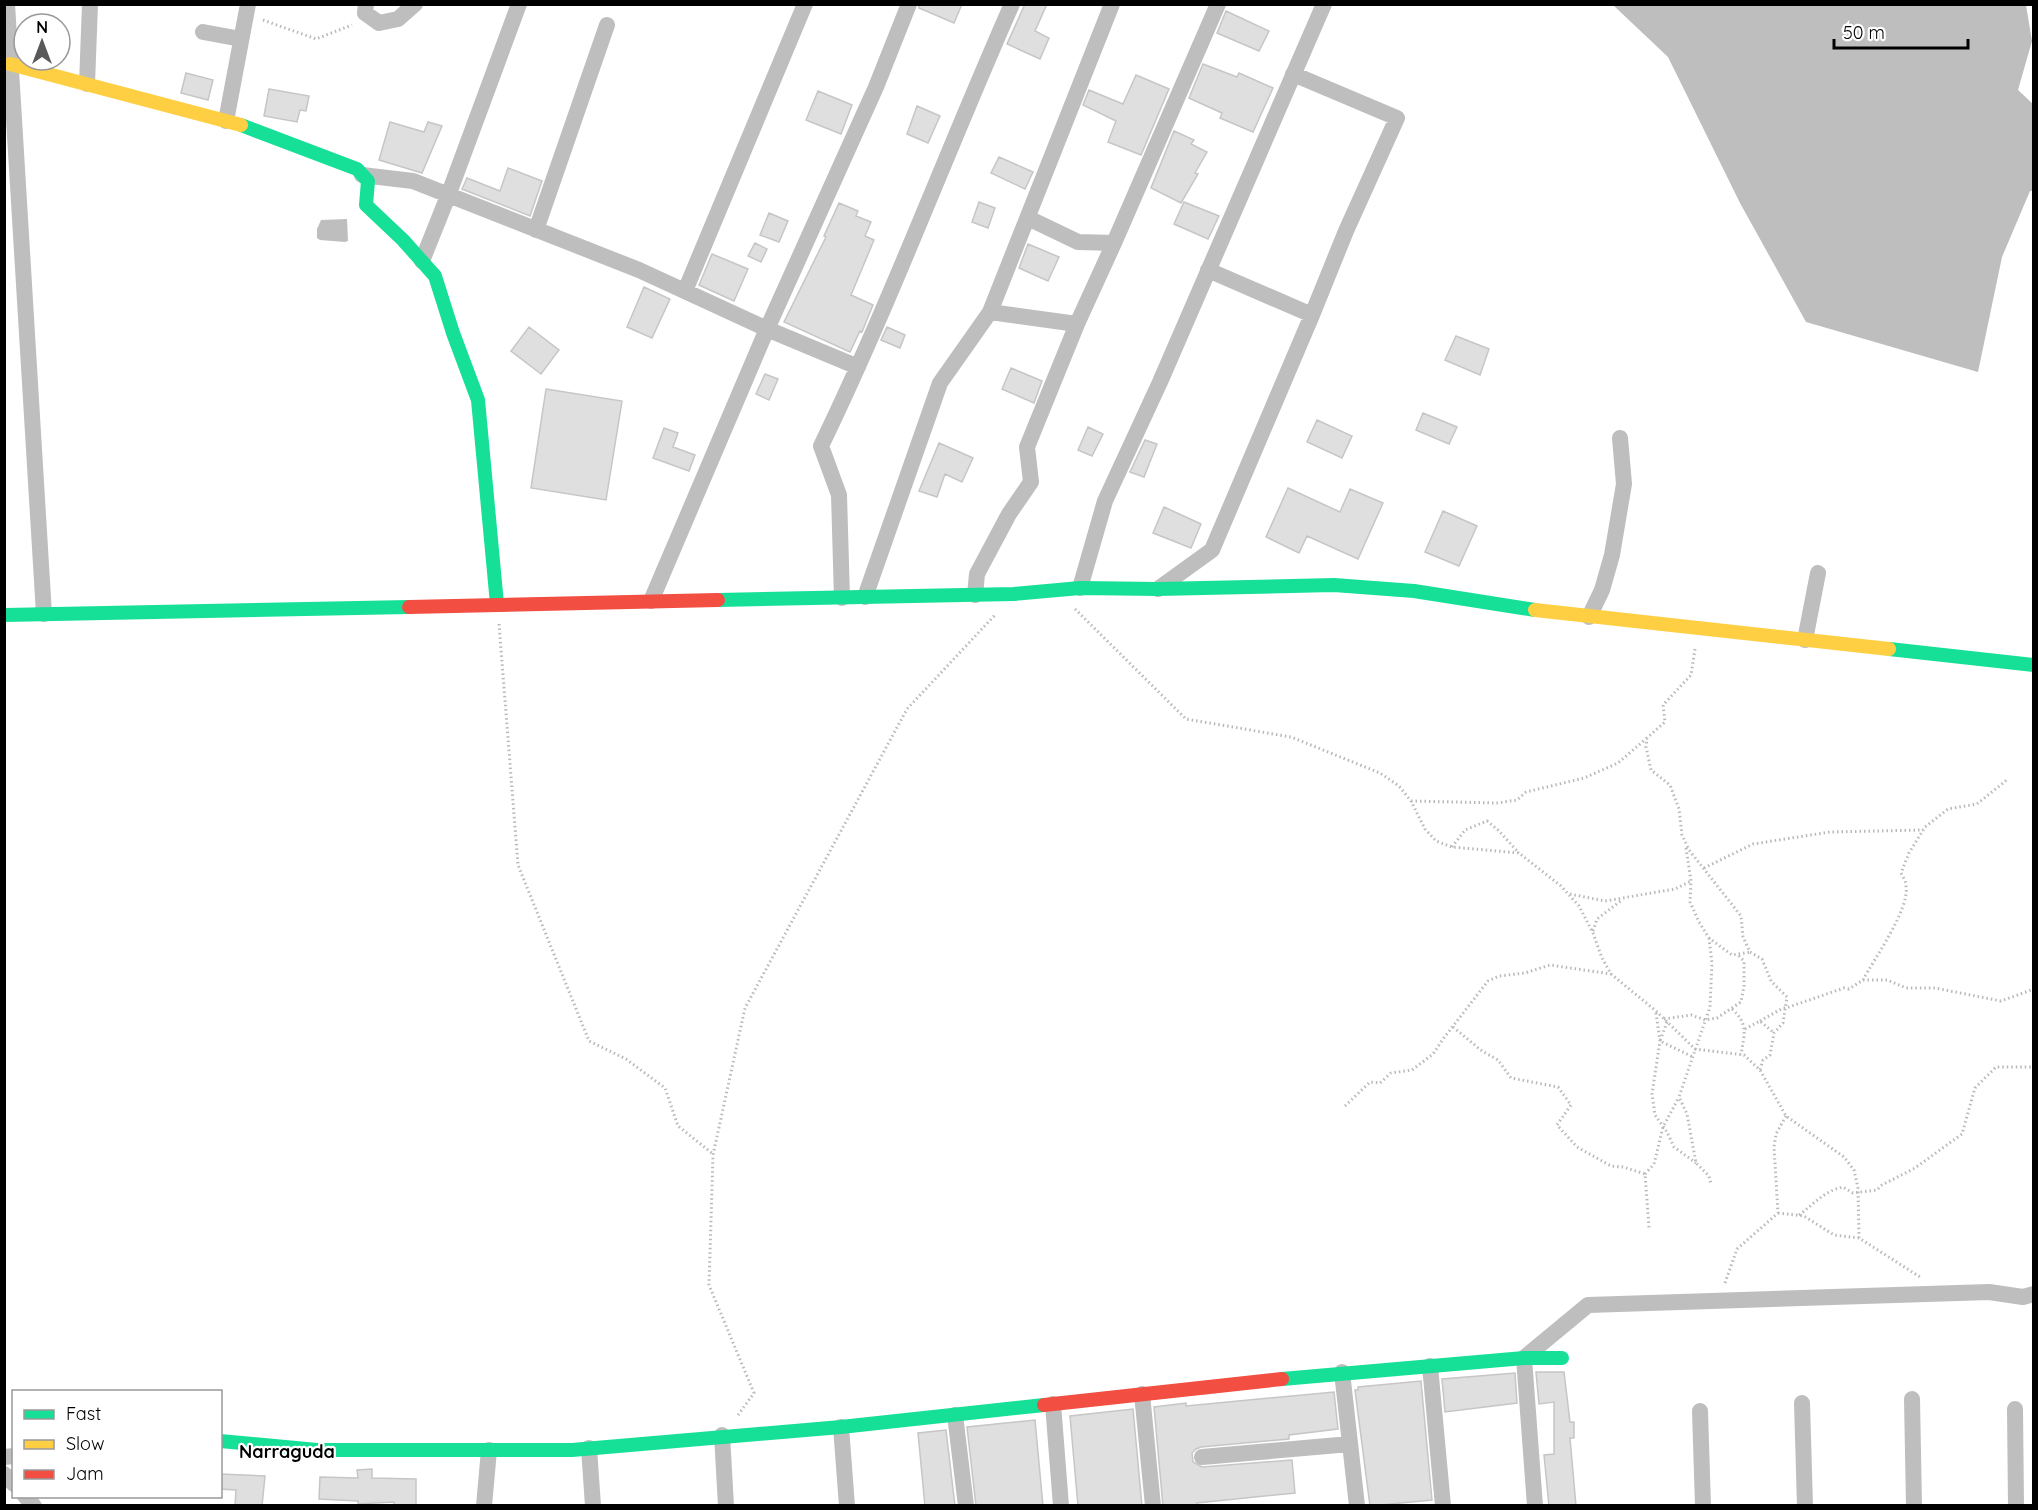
<svg xmlns="http://www.w3.org/2000/svg" width="2038" height="1510" viewBox="0 0 2038 1510" font-family="Quicksand,sans-serif">
<style>
.water{fill:#bebebe}
.building{fill:#dfdfdf;stroke:#c6c6c6;stroke-width:1.5}
.lines{fill:none;stroke-linecap:round;stroke-linejoin:round}
.path{stroke:#b9b9b9;stroke-width:3;stroke-dasharray:1.5 3;stroke-linecap:butt}
.street{stroke:#bebebe;stroke-width:16}
.fast{stroke:#16e098;stroke-width:14}
.slow{stroke:#ffcf43;stroke-width:14}
.jam{stroke:#f24e42;stroke-width:14}
.labels{text-anchor:middle;dominant-baseline:central;stroke-width:4.5;stroke-linejoin:round;paint-order:stroke}
.neighbourhood-label{font-size:18px;font-weight:bold;fill:#000;stroke:#fff}
</style>
<rect width="100%" height="100%" fill="#fff"/>
<!-- water -->
<path class="water" d="M1613,5H2026L2032,41L2018,90L2033,104V191H2030L2002,257L1978,372L1806,322L1740,203L1668,57Z
M347,219L348,241L345,242L320,240L317,238V229L321,220Z"/>
<!-- building -->
<path class="building" d="M919,4H962L954,23L919,8Z
M1025,4H1047L1035,31L1049,38L1040,59L1007,44Z
M1226,11L1269,31L1259,51L1217,33Z
M1203,64L1237,77L1239,73L1273,88L1253,132L1220,118L1222,113L1189,98Z
M186,73L213,80L208,100L181,93Z
M1136,75L1169,89L1141,155L1108,142L1116,121L1083,105L1089,90L1123,104Z
M269,89L309,96L306,111L300,110L297,122L264,116Z
M818,91L852,105L841,134L806,120Z
M917,106L940,116L928,143L907,134Z
M390,122L424,132L428,122L442,126L422,173L379,160Z
M1174,131L1194,140L1191,144L1207,152L1195,173L1198,174L1181,203L1151,188Z
M999,157L1033,172L1025,189L991,173Z
M508,168L542,181L530,216L462,189L467,178L500,191Z
M979,202L995,208L988,228L972,222Z
M1184,202L1219,216L1208,239L1174,224Z
M839,203L858,211L856,216L871,222L865,236L874,240L851,295L873,305L862,332L860,331L850,352L784,322L826,237L824,236Z
M769,213L788,221L779,242L760,235Z
M755,243L767,249L761,262L748,256Z
M1028,244L1059,257L1048,281L1019,268Z
M712,254L748,269L734,301L699,285Z
M644,287L670,299L652,338L627,327Z
M529,327L559,350L541,374L511,351Z
M887,327L905,335L900,348L881,340Z
M1456,336L1489,349L1480,375L1445,360Z
M1011,368L1042,381L1034,403L1002,389Z
M765,374L778,379L769,400L756,394Z
M546,389L622,401L606,500L531,488Z
M1423,413L1457,427L1449,444L1416,430Z
M1317,420L1352,436L1342,458L1307,442Z
M1088,427L1103,434L1092,456L1078,450Z
M664,428L678,433L673,447L695,455L689,471L653,458Z
M1145,440L1157,444L1144,477L1130,472Z
M939,443L973,458L962,482L945,474L937,497L919,491Z
M1288,488L1340,512L1350,489L1383,503L1358,559L1307,536L1299,553L1266,537Z
M1164,507L1201,524L1191,548L1153,533Z
M1443,511L1477,526L1459,566L1425,552Z
M1536,1372H1564L1570,1422H1574V1438H1570L1576,1506H1549L1544,1455L1554,1454V1402L1539,1404Z
M1515,1373L1517,1403L1445,1412L1442,1379Z
M1421,1381L1432,1500L1370,1506L1355,1390H1358V1387Z
M1334,1392L1338,1429L1289,1435V1439L1201,1447L1196,1449L1192,1453L1193,1462L1202,1467L1292,1460L1295,1493L1197,1503V1506H1163L1154,1407L1186,1403V1406Z
M1133,1409L1142,1506H1078L1070,1416Z
M1035,1420L1043,1506H976L967,1427Z
M946,1430L955,1506H925L918,1433Z
M372,1469V1478L416,1479V1506H394V1502L358,1504V1501L319,1499L320,1477L358,1478L357,1470Z
M220,1474L265,1476L262,1506H235L236,1490L220,1489Z"/>
<g class="lines">
<!-- path -->
<path class="path" d="M263,20L316,39L352,25
M1075,609L1186,719L1291,737L1380,773L1399,786L1411,801L1425,829L1436,841L1452,847L1519,853L1561,886L1579,906L1593,933L1602,958L1611,974L1656,1011L1695,1049L1744,1055L1760,1070L1786,1116L1844,1157L1854,1170L1858,1188L1859,1238L1920,1277
M499,624L518,865L589,1041L626,1059L665,1088L678,1126L713,1154
M1695,649L1691,675L1663,705L1665,722L1647,738L1646,747L1651,770L1670,785L1679,809L1682,835L1689,850L1741,916L1743,937L1750,952L1762,959L1771,981L1787,997L1783,1023L1774,1033L1770,1055L1763,1060L1760,1070
M1411,801L1497,803L1517,800L1526,792L1584,778L1618,763L1647,738
M1452,847L1465,830L1487,821L1498,830L1519,853
M1686,848L1691,881L1690,902L1699,922L1709,938L1732,955L1750,952
M1704,868L1753,844L1830,832L1923,830
M1570,894L1605,901L1675,889L1691,881
M1593,931L1597,919L1622,900
M1709,938L1712,963L1710,1007L1679,1097L1687,1114L1696,1163L1709,1176L1711,1184
M1863,980C1874,959 1910,909 1906,886C1906,881 1903,877 1901,873L1909,853L1925,827L1948,809L1977,804L2008,779
M1732,1009C1749,1024 1744,1035 1741,1055
M1656,1013L1660,1041L1652,1094L1655,1115L1667,1132L1674,1147L1696,1163
M1664,1019L1691,1015L1705,1020L1717,1018L1741,1002L1744,986V961L1738,955
M1760,1021L1783,1008H1786L1844,988L1849,989L1863,980H1887L1906,988H1935L2001,1001L2034,989
M1667,1022L1660,1041L1693,1057
M1453,1027L1482,1051L1498,1060L1511,1078L1558,1087L1571,1105L1557,1125L1577,1147L1611,1166L1623,1167L1645,1174L1649,1228
M1745,1029L1760,1021L1774,1033
M1345,1106L1370,1082L1380,1083L1391,1073L1412,1070L1433,1054L1443,1039L1488,981L1499,976L1525,973L1550,965L1611,974
M1645,1174L1654,1164L1663,1127L1679,1097
M1778,1213L1804,1216L1834,1235L1859,1238
M1799,1215C1814,1204 1824,1191 1843,1187L1853,1193L1877,1190L1882,1185L1915,1168L1962,1134L1975,1088L1996,1067H2034
M1725,1283L1737,1249L1778,1213L1774,1147L1776,1134L1786,1116
M738,1415L754,1393L709,1285L713,1155L745,1008L907,709L995,615"/>
<!-- street -->
<path class="street" d="M7,4L44,614
M366,4L365,13L379,23L398,19L415,4
M203,32L241,39
M87,84L90,4
M226,121L248,4
M362,175L413,181L639,270L767,329L858,367
M1028,218L1078,242L1114,243L1218,4
M536,230L607,25
M422,261L448,196L519,4
M1208,270L1312,315
M685,291L805,4
M990,312L1077,324L1114,243
M1080,588L1105,501L1160,382L1324,4
M1158,589L1212,550L1312,315L1346,231L1397,118L1293,74
M975,595L977,574L1009,514L1031,482L1027,447L1077,324
M865,597L940,383L990,312L1112,4
M842,598L839,495L821,446C891,301 947,151 1012,4
M651,601L767,329L876,87L909,4
M1589,617L1602,590L1612,555L1624,484L1620,438
M1805,640L1818,573
M1430,1366L1443,1506
M1342,1372L1357,1506
M1142,1394L1153,1506
M1912,1399L1914,1506
M1802,1403L1805,1506
M1053,1404L1061,1506
M2015,1409L2016,1506
M1700,1411L1703,1506
M955,1415L966,1506
M841,1427L847,1506
M722,1435L726,1506
M589,1448L593,1506
M4,1457L14,1456
M1202,1457L1350,1444
M4,1474L14,1484
M25,1496L34,1506
M484,1506L489,1450
M1535,1506L1524,1358L1588,1305L1989,1292L2023,1297L2034,1294"/>
<!-- fast -->
<path class="fast" d="M241,125L357,169L368,181L366,205L403,240L435,276L453,333L478,400L497,604
M718,600L1014,594L1080,588L1158,589L1334,585L1414,591L1535,610
M4,615L409,607
M1889,649L2034,665
M1282,1379L1524,1358H1562
M220,1441L317,1450H572L841,1427L1044,1405"/>
<!-- slow -->
<path class="slow" d="M10,64L241,125
M1535,610L1889,649"/>
<!-- jam -->
<path class="jam" d="M409,607L718,600
M1044,1405L1282,1379"/>
</g>
<g class="labels">
<!-- neighbourhood labels -->
<g class="neighbourhood-label">
<text x="287" y="1451">Narraguda</text>
</g>
</g>
<!-- border -->
<rect width="2038" height="1510" fill="none" stroke="#000000" stroke-width="12"/>
<!-- legend -->
<rect x="12" y="1390" width="210" height="108" fill="#ffffff" stroke="#999999" stroke-width="1.5"/>
<rect x="24" y="1410" width="30" height="9" fill="#16e098" stroke="#999999" stroke-width="1.5"/>
<text x="66" y="1420" font-size="18" fill="#000000">Fast</text>
<rect x="24" y="1440" width="30" height="9" fill="#ffcf43" stroke="#999999" stroke-width="1.5"/>
<text x="66" y="1450" font-size="18" fill="#000000">Slow</text>
<rect x="24" y="1470" width="30" height="9" fill="#f24e42" stroke="#999999" stroke-width="1.5"/>
<text x="66" y="1480" font-size="18" fill="#000000">Jam</text>
<!-- north arrow -->
<g transform="translate(42 42)"><circle r="28" fill="#ffffff" stroke="#999999" stroke-width="1.5"/>
<path d="M0-4.5L10 22L0 15L-10 22Z" fill="#595959"/>
<text y="-9" font-size="16" font-weight="bold" text-anchor="middle" fill="#000000">N</text>
</g>
<!-- scale -->
<path d="M1834 39v9h134v-9" fill="none" stroke="#000000" stroke-width="3"/>
<text x="1843" y="39" font-size="18" fill="#000000" stroke="#ffffff" stroke-width="4.5" paint-order="stroke">50 m</text>
</svg>
